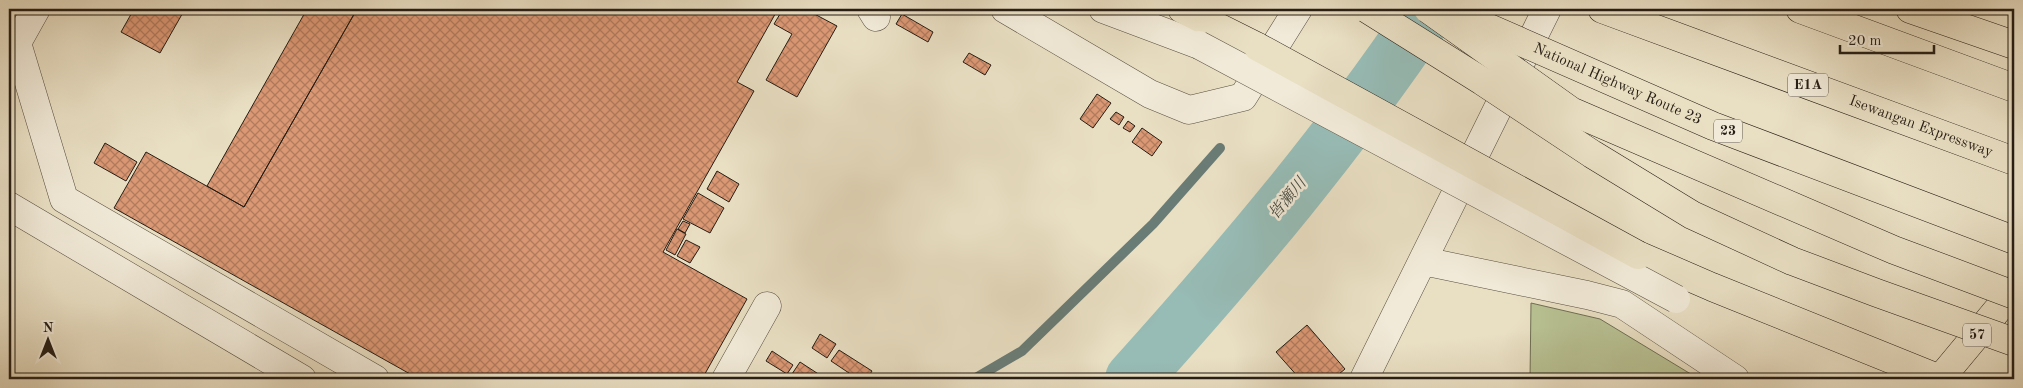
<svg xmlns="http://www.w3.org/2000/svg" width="2023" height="388" viewBox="0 0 2023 388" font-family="'Old Standard TT','Noto Serif JP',serif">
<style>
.green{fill:#b8c193;stroke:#6f6f54}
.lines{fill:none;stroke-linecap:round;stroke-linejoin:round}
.stream{stroke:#6a7c76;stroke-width:10}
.river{stroke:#97bcb6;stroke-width:56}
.building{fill:url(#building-cross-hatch);stroke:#261d15}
.minor-casing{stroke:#574e40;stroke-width:29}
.major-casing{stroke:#261d15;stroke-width:29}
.highway-casing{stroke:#261d15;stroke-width:29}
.minor{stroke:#f1ead8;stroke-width:28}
.major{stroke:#e9dfc3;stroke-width:28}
.highway{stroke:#e9dfc3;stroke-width:28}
.minor-bridge-casing{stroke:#574e40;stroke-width:29;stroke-linecap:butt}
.highway-bridge-casing{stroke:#261d15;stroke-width:29;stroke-linecap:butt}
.minor-bridge{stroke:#f1ead8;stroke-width:28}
.highway-bridge{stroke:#e9dfc3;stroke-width:28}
.labels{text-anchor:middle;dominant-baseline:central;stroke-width:5;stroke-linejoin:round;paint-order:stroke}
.shield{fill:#f1ead8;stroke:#635a50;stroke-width:1}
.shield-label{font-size:14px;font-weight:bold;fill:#261d15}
.street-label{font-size:15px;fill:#261d15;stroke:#f1ead8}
.water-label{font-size:16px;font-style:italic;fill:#484d45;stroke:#f1ead8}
</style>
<defs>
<pattern id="building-cross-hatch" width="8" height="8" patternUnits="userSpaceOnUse" patternTransform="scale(1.25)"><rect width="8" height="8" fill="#db9874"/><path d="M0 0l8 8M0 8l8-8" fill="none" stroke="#b17b5e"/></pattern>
</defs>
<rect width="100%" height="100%" fill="#e9dfc3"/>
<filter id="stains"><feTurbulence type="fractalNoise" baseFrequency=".004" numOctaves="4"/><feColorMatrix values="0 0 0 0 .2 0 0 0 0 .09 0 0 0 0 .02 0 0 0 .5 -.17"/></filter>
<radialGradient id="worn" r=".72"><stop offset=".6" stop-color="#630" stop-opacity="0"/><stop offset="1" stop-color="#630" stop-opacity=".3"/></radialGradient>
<!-- green -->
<path class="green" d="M1531,303L1600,319L1699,379H1530Z"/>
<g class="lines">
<!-- stream -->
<path class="stream" d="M974,379L1022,351L1153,224L1220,148"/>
<!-- river -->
<path class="river" d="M1133,379C1240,260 1340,142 1429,9"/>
</g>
<!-- building -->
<path class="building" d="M134,9H185L160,53L121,32Z
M307,9H357L244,207L207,186Z
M357,9H778L737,82L754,91L663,252L747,299L702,379H419L114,208L146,152L244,207Z
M783,9H805L837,26L797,97L766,80L792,34L774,24Z
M902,14L933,32L928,42L896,24Z
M969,53L991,65L985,75L963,62Z
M1097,94L1111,103L1093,128L1080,119Z
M1116,112L1124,117L1119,125L1110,119Z
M1128,121L1135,126L1130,132L1123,128Z
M1142,128L1162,142L1152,156L1132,142Z
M105,143L137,162L126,181L94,163Z
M717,171L739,184L729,202L707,189Z
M698,193L724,208L710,233L683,219Z
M683,221L690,224L685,233L678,229Z
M677,229L686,234L675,255L666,250Z
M686,240L700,247L690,263L677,256Z
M1307,325L1345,369L1333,379H1300L1276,352Z
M820,334L836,344L827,358L812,348Z
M839,350L872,371L867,379H858L831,361Z
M772,351L793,365L787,374L766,361Z
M800,362L823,377L821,379H793L790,377Z"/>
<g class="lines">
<!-- minor casing -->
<g class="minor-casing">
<path id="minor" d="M36,9L17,43L64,199L375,379
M871,9L876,17
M1005,9L1150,94L1189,110L1243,97L1298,9
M1103,9L1199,45
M9,206L302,379
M1423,261L1587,295L1622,304L1735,379
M726,379L767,306
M1364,379L1547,9"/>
</g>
<!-- major casing -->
<g class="major-casing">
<path id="major" d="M1940,379L2014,290"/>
</g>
<!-- highway casing -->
<g class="highway-casing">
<g id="highway">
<path d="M1182,9L1258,47"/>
<path id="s1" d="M1602,9L2014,161"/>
<path d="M1800,9L2014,88"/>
<path d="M1910,9L2014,45"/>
<path d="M1638,255L1712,287L1940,379"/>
</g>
</g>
<!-- minor -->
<use href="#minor" class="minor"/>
<!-- major -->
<use href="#major" class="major"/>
<!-- highway -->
<use href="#highway" class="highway"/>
<!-- minor-bridge casing -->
<g class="minor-bridge-casing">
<path id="minor-bridge" d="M1199,45L1676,299"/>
</g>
<!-- highway-bridge casing -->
<g class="highway-bridge-casing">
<g id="highway-bridge">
<path d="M1367,9L1482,81L1592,154L1692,215L1792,261L1877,293L2014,342"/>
<path d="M1428,9L1571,111L1894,250L2014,295"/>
<path id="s2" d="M1448,10L1713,126L2014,240"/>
<path d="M1258,47L1638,255"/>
</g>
</g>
<!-- minor-bridge -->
<use href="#minor-bridge" class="minor-bridge"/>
<!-- highway-bridge -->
<use href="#highway-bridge" class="highway-bridge"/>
</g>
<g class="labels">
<!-- shield labels -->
<g class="shield">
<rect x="1788" y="73.5" width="40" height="23" rx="4"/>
<rect x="1714" y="119.5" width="28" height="23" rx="4"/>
<rect x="1963" y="323.5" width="28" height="23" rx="4"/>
</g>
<g class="shield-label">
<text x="1808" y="85">E1A</text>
<text x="1728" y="131">23</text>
<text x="1977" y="335">57</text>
</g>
<!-- street labels -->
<g class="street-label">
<text stroke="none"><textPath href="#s2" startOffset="185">National Highway Route 23</textPath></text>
<text stroke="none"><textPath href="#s1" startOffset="340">Isewangan Expressway</textPath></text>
</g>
<!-- water labels -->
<g class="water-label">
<text transform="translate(1288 199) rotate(-50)">皆瀬川</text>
</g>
</g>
<!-- margin -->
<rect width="2023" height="388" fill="none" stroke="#e9dfc3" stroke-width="30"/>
<rect x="10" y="10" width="2003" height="368" fill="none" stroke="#261d15" stroke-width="2.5"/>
<rect x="15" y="15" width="1993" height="358" fill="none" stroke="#261d15"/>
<!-- north arrow -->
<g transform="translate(48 340)" stroke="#f1ead8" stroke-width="4" paint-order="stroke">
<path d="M0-4L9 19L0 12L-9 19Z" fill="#261d15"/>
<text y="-8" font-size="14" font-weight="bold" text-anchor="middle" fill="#261d15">N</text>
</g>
<!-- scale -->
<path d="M1840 45v8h94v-8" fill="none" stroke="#261d15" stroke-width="2.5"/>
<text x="1848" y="45" font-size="15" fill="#261d15" stroke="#f1ead8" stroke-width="4" paint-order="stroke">20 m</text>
<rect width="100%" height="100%" filter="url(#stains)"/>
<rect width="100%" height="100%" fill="url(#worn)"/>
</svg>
